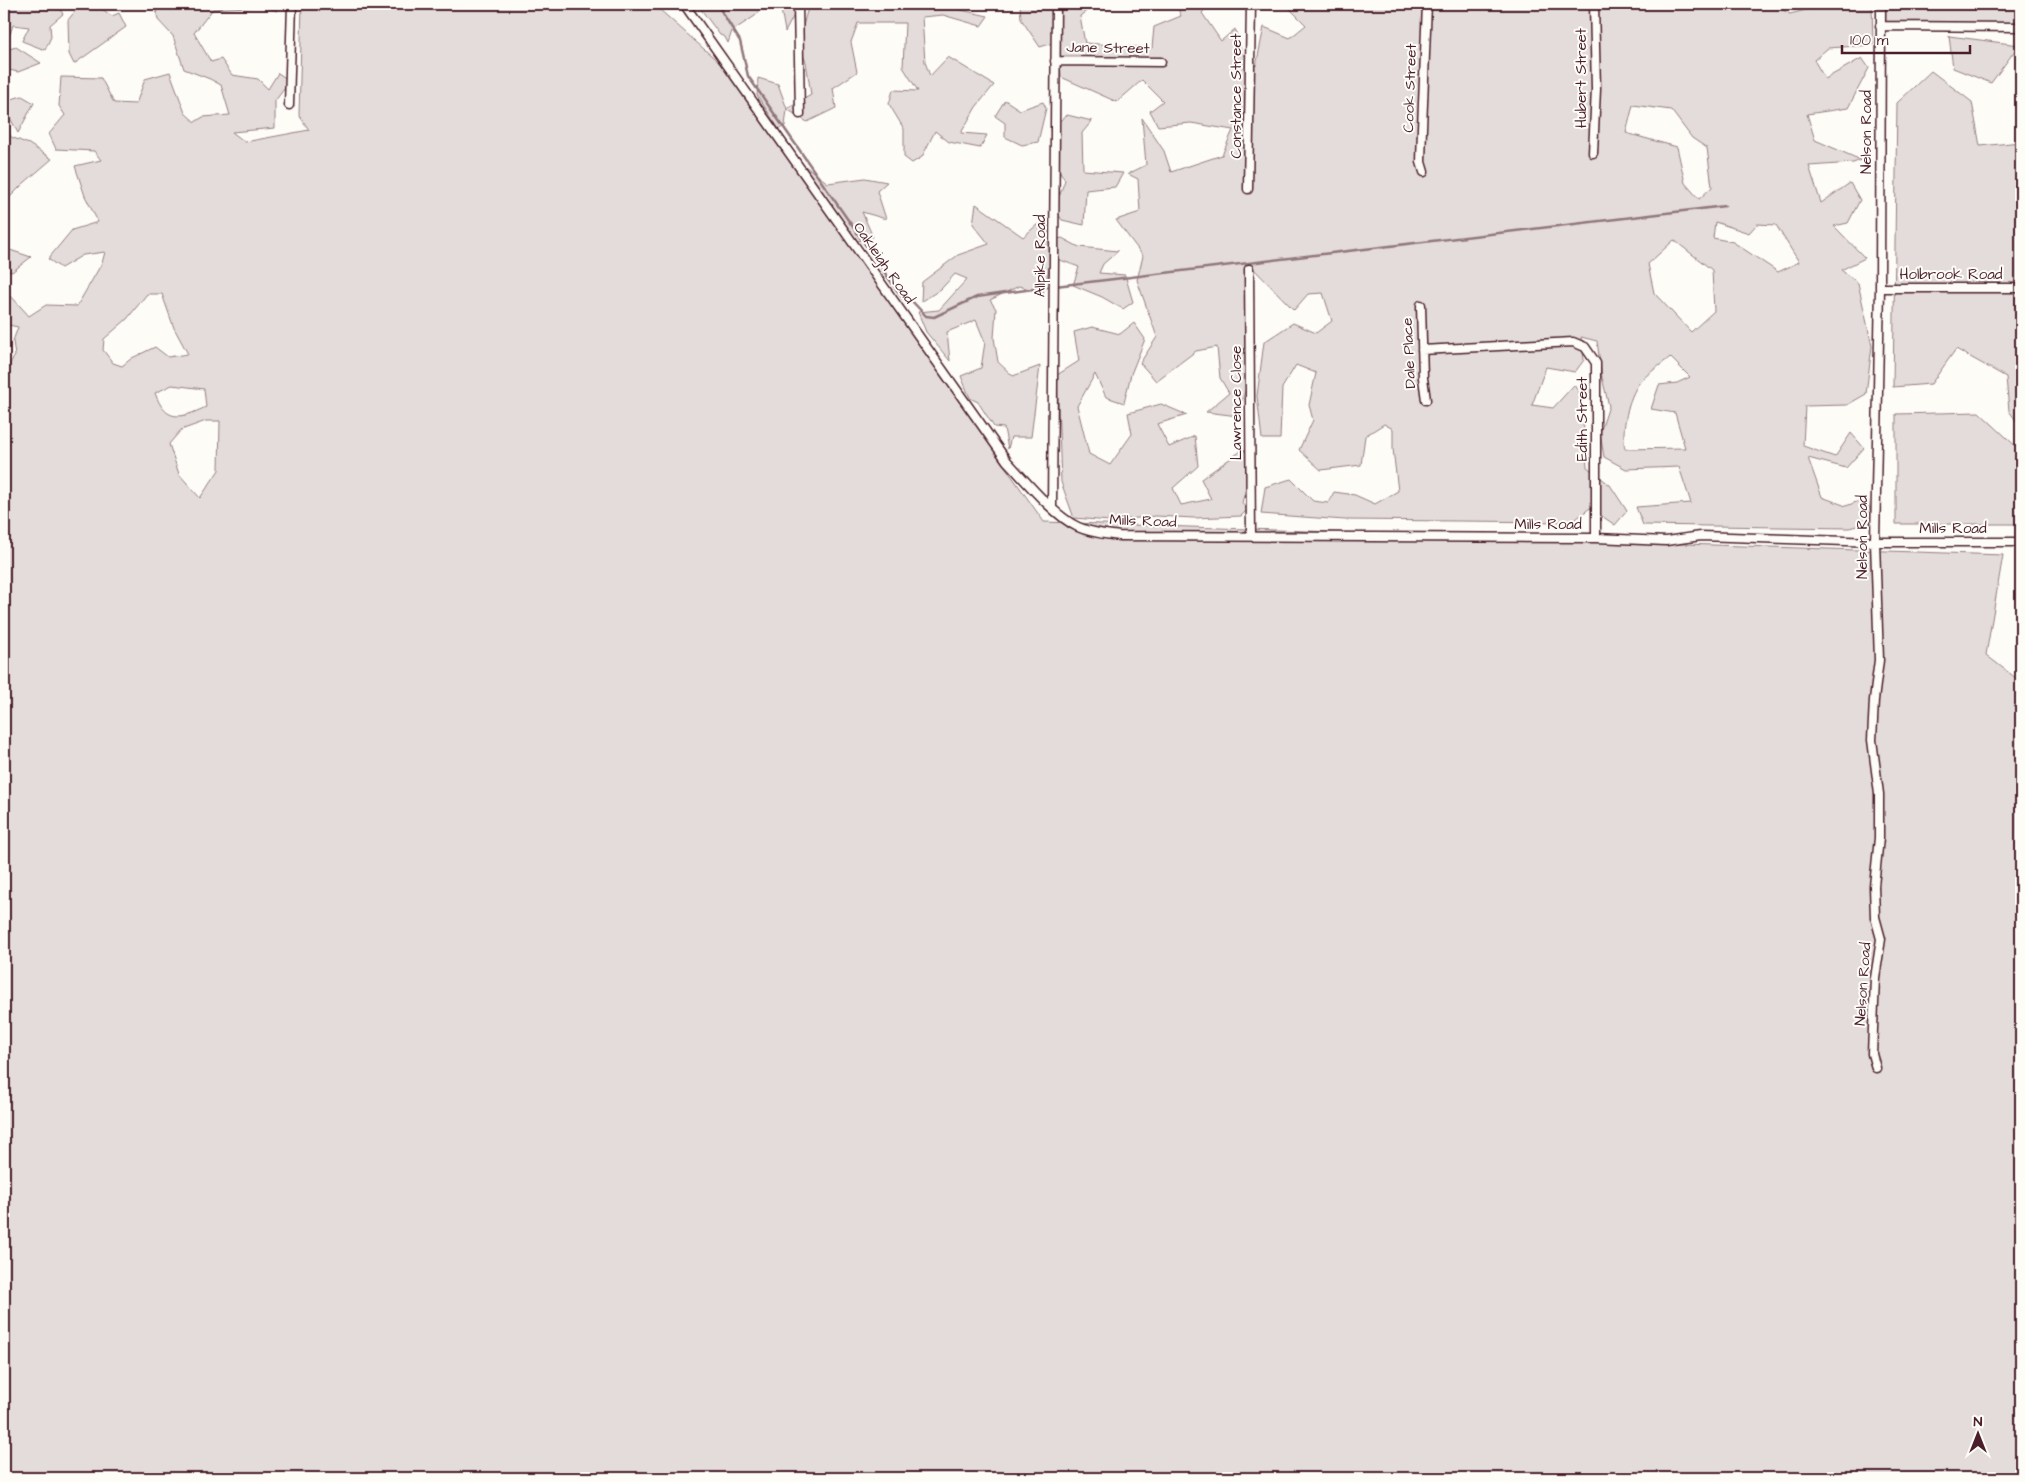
<svg xmlns="http://www.w3.org/2000/svg" width="2025" height="1482" viewBox="0 0 2025 1482" font-family="'Architects Daughter',sans-serif">
<style>
.green{fill:#e3dcda;stroke:#967e82;fill-rule:evenodd}
.lines{fill:none;stroke-linecap:round;stroke-linejoin:round}
.stream{stroke:#91777b;stroke-width:2.5}
.street-casing{stroke:#4a1f2b;stroke-width:11}
.street{stroke:#fdfcf7;stroke-width:8}
.labels{text-anchor:middle;dominant-baseline:central;stroke-width:4;stroke-linejoin:round;paint-order:stroke}
.street-label{font-size:15px;fill:#4a1f2b;stroke:#fdfcf7}
</style>
<rect width="100%" height="100%" fill="#fdfcf7"/>
<filter id="ink" filterUnits="userSpaceOnUse"><feTurbulence type="fractalNoise" baseFrequency=".02" numOctaves="2"/><feDisplacementMap in="SourceGraphic" scale="10" xChannelSelector="R" yChannelSelector="G"/><feConvolveMatrix kernelMatrix="1 2 1 2 8 2 1 2 1" color-interpolation-filters="sRGB"/></filter>
<g filter="url(#ink)">
<!-- green -->
<path class="green" d="M4,4H57L63,14L50,25L51,37L45,50L22,41L29,27L13,25L10,34H4Z
M81,4H95L112,16L119,13L126,27L74,64L69,54L68,20Z
M155,4H281L277,11L263,6L213,9L194,33L211,62L221,59L232,75L258,79L268,89L278,73L290,81L275,101V128L232,132L245,142L309,130L299,115L302,4H658L659,9L722,65L1044,522L2003,555L1986,655L2021,682V1478H4V467L7,447L4,446V371L15,356L13,341L18,327L4,324L7,300L11,296L29,316L46,305L77,306L102,263L105,252L83,255L61,268L48,259L72,230L98,222L85,196L75,166L101,160L94,151L56,149L49,134L65,115L59,106L61,77L101,78L114,103L136,104L145,79L170,72L185,113L195,122L203,117L230,115L221,85L210,79L184,69L173,36L158,20ZM147,294H162L174,328L188,354L168,357L155,347L132,358L122,366L113,363L103,350L104,339L127,319ZM172,385L204,389L206,407C180,419 166,423 155,393ZM206,421H220L219,470L200,498L179,474L169,444L181,430Z
M697,4H766L755,16L732,31L728,43L725,37L720,35Z
M780,4H800L785,32V31Z
M809,4H954L952,8L988,16L981,26L943,15L922,17L925,62L930,76L948,57L994,85L976,107L961,133L987,135L980,148L949,142L935,131L922,157L912,163L904,157V129L889,104L893,90L918,91L903,67L905,23H858L851,42L857,72L833,88L836,108L807,122L787,109L785,126L779,129L757,95L758,78L778,84L787,109L811,95L806,62L798,44Z
M1020,4H1095L1080,16L1085,43L1152,48L1154,27L1181,16L1176,4H1209L1202,13L1221,41L1235,29L1242,53L1256,66L1264,27L1290,38L1306,25L1285,4H1772L1790,14L1829,4H1872L1873,45L1828,48L1814,60L1825,79L1862,58L1869,68L1848,108L1807,114L1815,140L1861,160L1853,163L1809,166L1821,203L1850,183L1860,200L1848,223L1834,226L1865,258L1841,270L1858,283L1872,346L1866,394L1847,405L1805,406L1803,446L1835,457L1851,433L1864,448L1846,468L1808,458L1822,497L1846,506L1867,498L1873,522L1849,528L1643,525L1636,507L1691,503L1679,467L1626,469L1604,457L1600,433L1609,406L1602,378L1597,341L1581,337L1584,360L1575,372L1546,367L1532,405L1553,408L1574,385L1581,396L1587,467L1610,485L1627,511L1615,525L1590,508L1572,522L1345,520L1261,514L1265,487L1291,479L1313,501L1328,503L1334,492L1355,495L1375,504L1398,491L1393,449V429L1384,424L1365,436L1361,465L1321,470L1299,450L1313,420L1309,405L1316,373L1296,365L1282,388L1280,439H1262L1257,396L1264,342L1293,323L1316,333L1332,321L1323,293L1308,294L1294,310L1248,263L1247,325L1250,373L1238,416L1206,412L1229,393L1220,378L1217,347L1196,351L1156,381L1140,363L1157,337L1137,280L1143,256L1116,220L1140,212L1138,179L1128,174L1146,165L1142,118L1164,151L1171,172L1222,155L1233,130L1191,123L1158,126L1150,111L1163,101L1142,80L1117,102L1061,77L1059,41L1040,47L1021,19ZM1633,105L1671,110L1692,138L1707,148L1712,187L1699,199L1685,183L1677,147L1626,133ZM1715,222L1749,233L1757,224L1776,225L1799,262L1778,272L1733,242L1713,238ZM1674,240L1712,270L1714,311L1691,332L1654,293L1648,264ZM1670,357L1690,377L1677,383L1659,385L1651,409L1675,413L1685,448L1625,449C1621,431 1628,397 1640,382C1648,373 1661,365 1670,357Z
M1881,4H2021V27L1880,26Z
M1949,36L2019,45L1991,83L1953,68Z
M16,47L41,63L18,72L9,70L6,50Z
M1931,71L1972,102L1980,146L2021,142V427L2009,411L2006,377L1956,349L1931,384L1893,387L1897,103Z
M22,96L34,103L18,133L7,112L4,114V101Z
M1005,100L1020,110L1043,102L1046,108L1038,142L1022,145L1005,137V123L995,116Z
M1067,115L1092,121L1082,133L1083,170L1123,173L1115,187L1086,190L1084,225L1062,220L1055,209L1065,180L1056,165L1050,129Z
M4,123L11,137L29,144L52,159L24,183L4,203V225Z
M805,166L828,183L865,178L887,182L877,191L886,219L862,212L873,237L851,243L814,186Z
M976,204L1023,237L1038,224L1045,242L1062,238L1079,247L1118,251L1103,264L1099,273L1125,275L1133,302L1123,309L1102,297L1073,285L1079,267L1052,257L1043,293L1019,286L990,300L996,309L994,338L998,362L1013,376L1040,366L1031,437H1011L1008,449L1004,428L994,427L978,402L970,398L961,376L981,368L985,342L976,320L947,332L950,361L926,332L918,312L939,310L967,279L955,274L941,289L921,302L922,282L958,255L989,244L973,224Z
M4,248L31,257L12,272L4,270Z
M1134,323L1145,339L1131,374L1124,403L1106,397L1095,374L1077,406L1089,454L1110,465L1132,434L1128,413L1161,404L1187,415L1157,424L1169,447L1195,436L1198,466L1173,488L1181,505L1211,499L1201,479L1244,449L1251,468L1242,503L1247,510L1241,516L1194,518L1156,516L1110,521L1074,518L1061,482L1057,375L1079,361L1074,332L1092,327L1120,334Z
M1979,412L2021,451V524H1896V414Z"/>
<g class="lines">
<!-- stream -->
<path class="stream" d="M717,4L740,41L748,76L903,299H910L926,316L934,317L977,297L1047,287L1725,206"/>
<!-- street casing -->
<g class="street-casing">
<path id="street" d="M684,4L1007,461C1025,480 1054,516 1078,527C1091,533 1105,534 1119,536L1596,538L1666,541L1701,536L1875,542H2021
M798,4L800,114
M1880,26L2021,27
M1055,61L1161,62
M289,105L292,4
M1593,153L1596,89L1594,4
M1424,172L1421,162L1422,128L1427,4
M1248,189L1251,4
M1249,269L1251,536
M1880,288H2021
M1421,305L1423,378L1426,400
M1422,350L1573,342L1585,347L1596,363V538
M1052,508L1056,4
M1876,1068L1872,1054L1875,978L1881,939L1875,917L1874,886L1879,838V794L1872,740L1874,700L1879,660L1875,542L1880,288L1881,4"/>
</g>
<!-- street -->
<use href="#street" class="street"/>
</g>
</g>
<g class="labels">
<!-- street labels -->
<g class="street-label">
<text transform="translate(1108 48) rotate(1)">Jane Street</text>
<text transform="translate(1581 78) rotate(-90)">Hubert Street</text>
<text transform="translate(1410 88) rotate(-88)">Cook Street</text>
<text transform="translate(1236 96) rotate(-90)">Constance Street</text>
<text transform="translate(1866 132) rotate(-90)">Nelson Road</text>
<text transform="translate(1040 256) rotate(-90)">Allpike Road</text>
<text transform="translate(884 263) rotate(55)">Oakleigh Road</text>
<text x="1951" y="274">Holbrook Road</text>
<text transform="translate(1409 353) rotate(-93)">Dale Place</text>
<text transform="translate(1236 403) rotate(-90)">Lawrence Close</text>
<text transform="translate(1582 419) rotate(-90)">Edith Street</text>
<text transform="translate(1143 521) rotate(2)">Mills Road</text>
<text x="1548" y="524">Mills Road</text>
<text x="1953" y="528">Mills Road</text>
<text transform="translate(1862 537) rotate(-90)">Nelson Road</text>
<text transform="translate(1863 984) rotate(-86)">Nelson Road</text>
</g>
</g>
<!-- margin -->
<rect width="2025" height="1482" fill="none" stroke="#fdfcf7" stroke-width="20"/>
<rect x="10" y="10" width="2005" height="1462" fill="none" stroke="#4a1f2b" stroke-width="2" filter="url(#ink)"/>
<!-- north arrow -->
<g transform="translate(1978 1434)" stroke="#fdfcf7" stroke-width="4" paint-order="stroke">
<path d="M0-4L9 19L0 12L-9 19Z" fill="#4a1f2b"/>
<text y="-8" font-size="14" font-weight="bold" text-anchor="middle" fill="#4a1f2b">N</text>
</g>
<!-- scale -->
<path d="M1842 45v8h128v-8" fill="none" stroke="#4a1f2b" stroke-width="2.5"/>
<text x="1850" y="45" font-size="15" fill="#4a1f2b" stroke="#fdfcf7" stroke-width="4" paint-order="stroke">100 m</text>
</svg>
